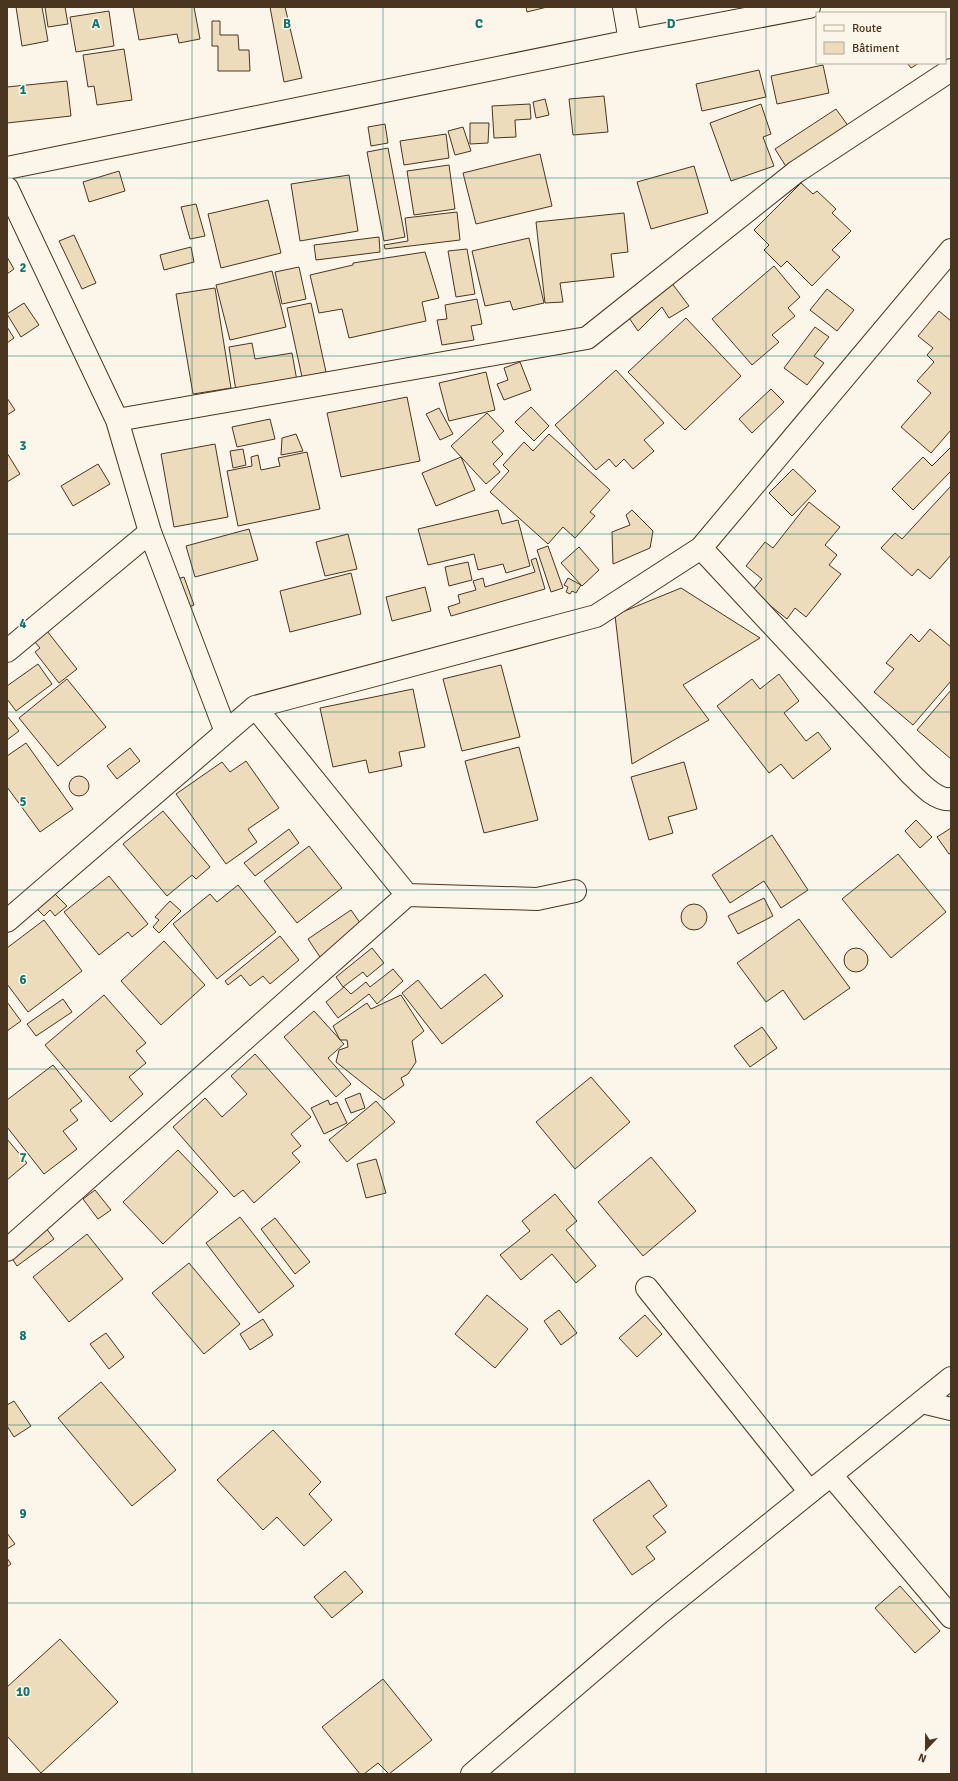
<svg xmlns="http://www.w3.org/2000/svg" width="958" height="1781" viewBox="0 0 958 1781" font-family="Signika,sans-serif">
<style>
.building{fill:#ecdcbc;stroke:#4a3520}
.lines{fill:none;stroke-linecap:round;stroke-linejoin:round}
.minor-casing{stroke:#4a3520;stroke-width:24}
.minor{stroke:#fbf6e9;stroke-width:22}
.grid{fill:none;stroke:#0f766e;stroke-width:1;stroke-opacity:0.55}
.grid-label{font-size:13px;text-anchor:middle;font-weight:bold;fill:#0f766e;stroke:#fbf6e9;stroke-width:3;stroke-linejoin:round;paint-order:stroke}
</style>
<rect width="100%" height="100%" fill="#fbf6e9"/>
<!-- building -->
<path class="building" d="M16,7H42L48,41L22,46Z
M45,7H65L68,24L48,27Z
M133,7H194L200,39L179,43L177,34L139,40Z
M270,7H285L302,78L284,82Z
M526,7H547L527,12Z
M109,11L114,46L76,52L70,17Z
M212,21H220V35H238L239,50H249L250,71H218V46H212Z
M124,49L132,100L97,105L94,86L88,87L83,55Z
M907,63H919L911,68Z
M823,65L829,93L777,104L771,76Z
M759,70L766,97L702,111L696,84Z
M67,81L71,116L7,123V87Z
M604,96L608,132L573,135L569,99Z
M545,99L549,115L536,118L533,102Z
M530,104L531,119L515,120L516,137L494,138L492,106Z
M761,104L771,134L763,137L774,166L731,181L710,123Z
M836,109L849,127L787,168L775,149Z
M470,123H489L488,143L470,144Z
M385,124L388,143L371,146L368,127Z
M463,127L471,151L455,155L448,131Z
M446,134L449,158L404,165L400,141Z
M388,148L405,237L384,241L367,152Z
M540,154L552,206L476,224L463,173Z
M449,165L455,209L414,215L407,171Z
M694,166L708,213L651,229L637,182Z
M119,171L125,191L89,202L83,182Z
M349,175L358,231L300,241L291,184Z
M801,183L813,194L817,191L836,209L832,213L851,231L832,250L840,257L812,286L787,261L781,267L764,250L769,245L754,230Z
M268,200L281,253L221,268L208,214Z
M196,204L205,236L190,239L181,207Z
M457,212L460,240L385,249L384,245L408,241L405,218Z
M624,213L628,252L611,254L614,277L560,283L563,302L545,303L536,222Z
M74,235L96,283L82,289L59,241Z
M379,237L380,252L316,260L314,245Z
M529,238L544,303L513,310L510,301L485,306L472,251Z
M191,247L194,262L164,270L160,255Z
M467,249L475,294L456,297L448,251Z
M425,252L439,298L422,302L426,321L349,338L342,309L319,313L310,275L353,265V263Z
M7,257L14,269L7,274Z
M774,266L800,297L788,308L795,316L772,335L779,342L752,365L712,319Z
M299,267L306,299L282,304L275,272Z
M272,271L286,327L230,340L216,285Z
M668,278L689,306L669,318L662,307L638,331L625,312Z
M215,288L231,388L193,394L176,294Z
M827,289L854,310L837,331L810,310Z
M477,299L482,324L471,326L474,340L442,345L437,320L447,319L445,305Z
M24,303L39,325L21,337L7,314Z
M311,303L326,372L302,377L287,308Z
M939,311L951,321V430L931,453L901,427L931,393L917,381L934,362L927,355L933,348L918,336Z
M686,318L741,376L685,430L628,372Z
M7,327L14,338L7,343Z
M815,327L829,337L814,356L824,363L807,385L784,368Z
M252,343L255,359L292,353L297,381L236,391L229,347Z
M520,362L531,390L504,400L497,384L508,380L504,368Z
M616,370L664,423L644,440L654,451L633,469L624,459L616,467L609,459L596,470L555,425Z
M486,372L495,410L449,421L439,383Z
M771,389L784,402L752,433L739,419Z
M407,397L420,461L341,477L327,413Z
M7,398L15,410L7,415Z
M531,407L549,426L534,441L515,422Z
M439,408L453,434L440,440L426,414Z
M487,413L504,431L492,442L503,454L493,464L500,472L486,484L451,446Z
M270,419L275,439L237,447L232,427Z
M296,434L303,451L281,455L282,438Z
M549,434L610,490L590,512L595,516L575,538L563,527L548,544L490,492L509,471L503,465L524,442L533,451Z
M215,444L228,517L174,527L161,454Z
M951,447V471L913,510L892,489L923,457L932,466Z
M243,449L246,465L233,468L230,451Z
M307,452L320,509L238,526L227,471L252,466L251,457L258,455L261,470L280,466L278,458Z
M7,453L20,474L7,482Z
M461,457L475,490L436,506L422,473Z
M98,464L110,484L73,506L61,486Z
M793,469L816,491L792,516L769,493Z
M951,486V555L930,579L918,569L912,576L881,548L895,533L902,539Z
M809,502L840,527L825,545L837,555L829,565L841,574L806,617L795,608L787,619L752,591L762,579L746,566L765,542L773,548Z
M498,510L502,524L518,520L530,566L506,573L503,564L478,570L474,554L428,565L418,529Z
M632,510L653,531L650,548L613,564L612,532L630,525L626,515Z
M249,529L258,560L195,577L186,546Z
M348,534L357,569L325,576L316,542Z
M548,546L563,588L551,592L537,550Z
M579,547L599,570L582,586L561,563Z
M536,558L545,589L451,616L448,607L460,603L458,595L476,590L473,581L483,578L485,587L535,572L531,560Z
M468,562L472,580L449,586L445,567Z
M351,573L361,614L290,632L280,591Z
M184,577L194,605L184,609L174,580Z
M568,578L581,585L576,593L572,591L570,594L566,592L568,587L564,585Z
M425,587L431,611L392,621L386,597Z
M681,588L760,638L683,685L709,720L632,764L615,615Z
M930,629L951,647V681L913,725L874,692L894,669L886,663L911,634L919,642Z
M47,631L77,669L59,683L35,652L40,648L34,641Z
M38,664L52,684L16,711L7,699V686Z
M501,665L520,737L462,751L443,679Z
M779,674L799,701L784,713L806,741L818,732L831,749L793,779L781,764L769,773L717,706L752,679L760,689Z
M67,679L106,727L58,766L19,718Z
M413,689L425,747L399,752L402,766L369,773L366,760L333,767L320,708Z
M951,690V759L917,730Z
M7,716L19,731L7,740Z
M26,743L73,809L40,832L7,787V756Z
M519,747L538,820L484,833L465,761Z
M130,748L140,761L117,779L107,766Z
M246,761L279,808L248,829L257,842L226,864L176,794L222,762L230,772Z
M684,762L697,809L668,817L673,833L649,840L631,777Z
M69 786a10 10 0 1 1 20 0a10 10 0 1 1-20 0Z
M163,811L210,867L196,879L192,875L167,896L123,844Z
M916,820L932,837L920,848L905,831Z
M951,828V853L949,854L937,837Z
M289,829L299,843L255,876L244,863Z
M772,835L808,890L781,908L764,881L730,903L712,875Z
M309,846L342,888L297,923L264,881Z
M898,854L946,912L891,958L842,899Z
M109,876L148,924L132,937L128,932L99,955L64,912Z
M238,885L276,932L217,979L173,924L210,894L217,902Z
M51,890L67,906L55,916L50,910L44,916L34,906Z
M764,898L773,916L738,934L728,916Z
M170,901L181,911L159,933L153,927L159,920L155,917Z
M681 917a13 13 0 1 1 26 0a13 13 0 1 1-26 0Z
M351,910L363,927L320,957L308,939Z
M799,919L850,988L804,1020L783,990L766,1002L737,963Z
M44,920L82,971L28,1012L7,984V948Z
M280,936L299,960L270,984L263,976L250,986L241,975L228,985L225,981Z
M164,941L205,985L161,1025L121,981Z
M844 960a12 12 0 1 1 24 0a12 12 0 1 1-24 0Z
M372,948L384,963L367,977L363,972L343,987L336,977Z
M393,969L403,981L377,1004L369,994L338,1018L326,1002L344,987L351,994L366,982L370,987Z
M485,974L503,996L442,1044L402,993L418,980L441,1009Z
M104,995L146,1043L136,1051L146,1063L129,1077L143,1094L111,1122L45,1045Z
M401,995L424,1031L412,1041L416,1062L408,1074L401,1078L404,1085L384,1100L336,1062L339,1050L348,1047L347,1040H340L333,1026L367,1003L371,1009Z
M63,999L72,1012L36,1036L27,1024Z
M7,1002L21,1021L7,1031Z
M314,1011L344,1044L328,1058L351,1084L336,1097L284,1037Z
M762,1027L777,1048L750,1067L734,1046Z
M255,1054L311,1117L291,1134L301,1146L292,1153L300,1162L254,1203L243,1190L234,1197L173,1127L205,1098L222,1117L247,1094L231,1076Z
M53,1065L82,1101L70,1110L78,1120L63,1131L77,1149L44,1174L7,1127V1100Z
M591,1077L630,1122L575,1169L536,1122Z
M360,1093L365,1108L351,1113L345,1099Z
M328,1100L330,1105L337,1102L347,1123L324,1134L311,1108Z
M376,1101L395,1122L347,1162L329,1140Z
M7,1139L27,1163L7,1180Z
M178,1150L218,1192L163,1244L123,1202Z
M651,1157L696,1211L643,1256L598,1202Z
M376,1159L386,1193L366,1198L357,1164Z
M95,1190L111,1210L98,1219L83,1199Z
M555,1194L577,1221L566,1230L596,1266L576,1283L552,1254L521,1280L500,1255L530,1231L522,1221Z
M240,1217L294,1286L259,1313L206,1243Z
M275,1218L310,1262L295,1274L261,1229Z
M46,1228L54,1239L17,1266L9,1254Z
M87,1234L123,1279L69,1322L33,1277Z
M189,1263L240,1324L204,1354L152,1293Z
M487,1295L528,1329L495,1368L455,1334Z
M559,1310L577,1333L561,1345L544,1321Z
M645,1315L662,1334L637,1357L619,1338Z
M263,1319L273,1335L250,1350L240,1334Z
M106,1333L124,1357L109,1369L90,1344Z
M101,1382L176,1470L132,1506L58,1418Z
M14,1401L31,1426L14,1437L7,1426V1405Z
M273,1430L321,1482L309,1494L332,1520L304,1546L277,1517L263,1530L217,1480Z
M649,1480L667,1506L653,1516L666,1532L646,1547L655,1559L632,1575L593,1520Z
M7,1533L15,1544L7,1549Z
M7,1558L11,1564L7,1567Z
M345,1571L363,1592L332,1618L314,1597Z
M900,1586L940,1631L915,1653L875,1608Z
M60,1639L118,1702L41,1773L7,1736V1687Z
M383,1679L432,1740L389,1774L378,1763L364,1774H360L322,1727Z"/>
<g class="lines">
<!-- minor casing -->
<g class="minor-casing">
<path id="minor" d="M624,7L630,41
M7,168L630,41L809,7
M7,188L117,420L150,532L226,732
M117,420L587,338L796,172L951,70
M701,548L911,774C921,784 936,801 951,799
M7,651L150,532
M255,707L407,895
M7,921L255,707L596,616L701,548L951,250
M7,1250L407,895L537,899L575,891
M647,1288L810,1492
M922,1402L951,1409
M831,1475L951,1617
M472,1774L660,1613L951,1378"/>
</g>
<!-- minor -->
<use href="#minor" class="minor"/>
</g>
<!-- grid -->
<path class="grid" d="M192,7V1774M383,7V1774M575,7V1774M766,7V1774M7,178H951M7,356H951M7,534H951M7,712H951M7,890H951M7,1069H951M7,1247H951M7,1425H951M7,1603H951"/>
<g class="grid-label">
<text x="96" y="28">A</text>
<text x="287" y="28">B</text>
<text x="479" y="28">C</text>
<text x="671" y="28">D</text>
<text x="23" y="94">1</text>
<text x="23" y="272">2</text>
<text x="23" y="450">3</text>
<text x="23" y="628">4</text>
<text x="23" y="806">5</text>
<text x="23" y="984">6</text>
<text x="23" y="1162">7</text>
<text x="23" y="1340">8</text>
<text x="23" y="1518">9</text>
<text x="23" y="1696">10</text>
</g>
<!-- border -->
<rect width="958" height="1781" fill="none" stroke="#4a3520" stroke-width="16"/>
<!-- legend -->
<rect x="816" y="12" width="130" height="52" fill="#fbf6e9" stroke="#b4a999"/>
<rect x="824" y="25" width="20" height="6" fill="#fbf6e9" stroke="#b4a999"/>
<text x="852" y="32" font-size="12" fill="#4a3520">Route</text>
<rect x="824" y="42" width="20" height="12" fill="#ecdcbc" stroke="#b4a999"/>
<text x="852" y="52" font-size="12" fill="#4a3520">Bâtiment</text>
<!-- north arrow -->
<g transform="translate(926 1749) rotate(202)" stroke="#fbf6e9" stroke-width="3" paint-order="stroke">
<path d="M0-3L7 15L0 10L-7 15Z" fill="#4a3520"/>
<text y="-6" font-size="11" font-weight="bold" text-anchor="middle" fill="#4a3520">N</text>
</g>
</svg>
